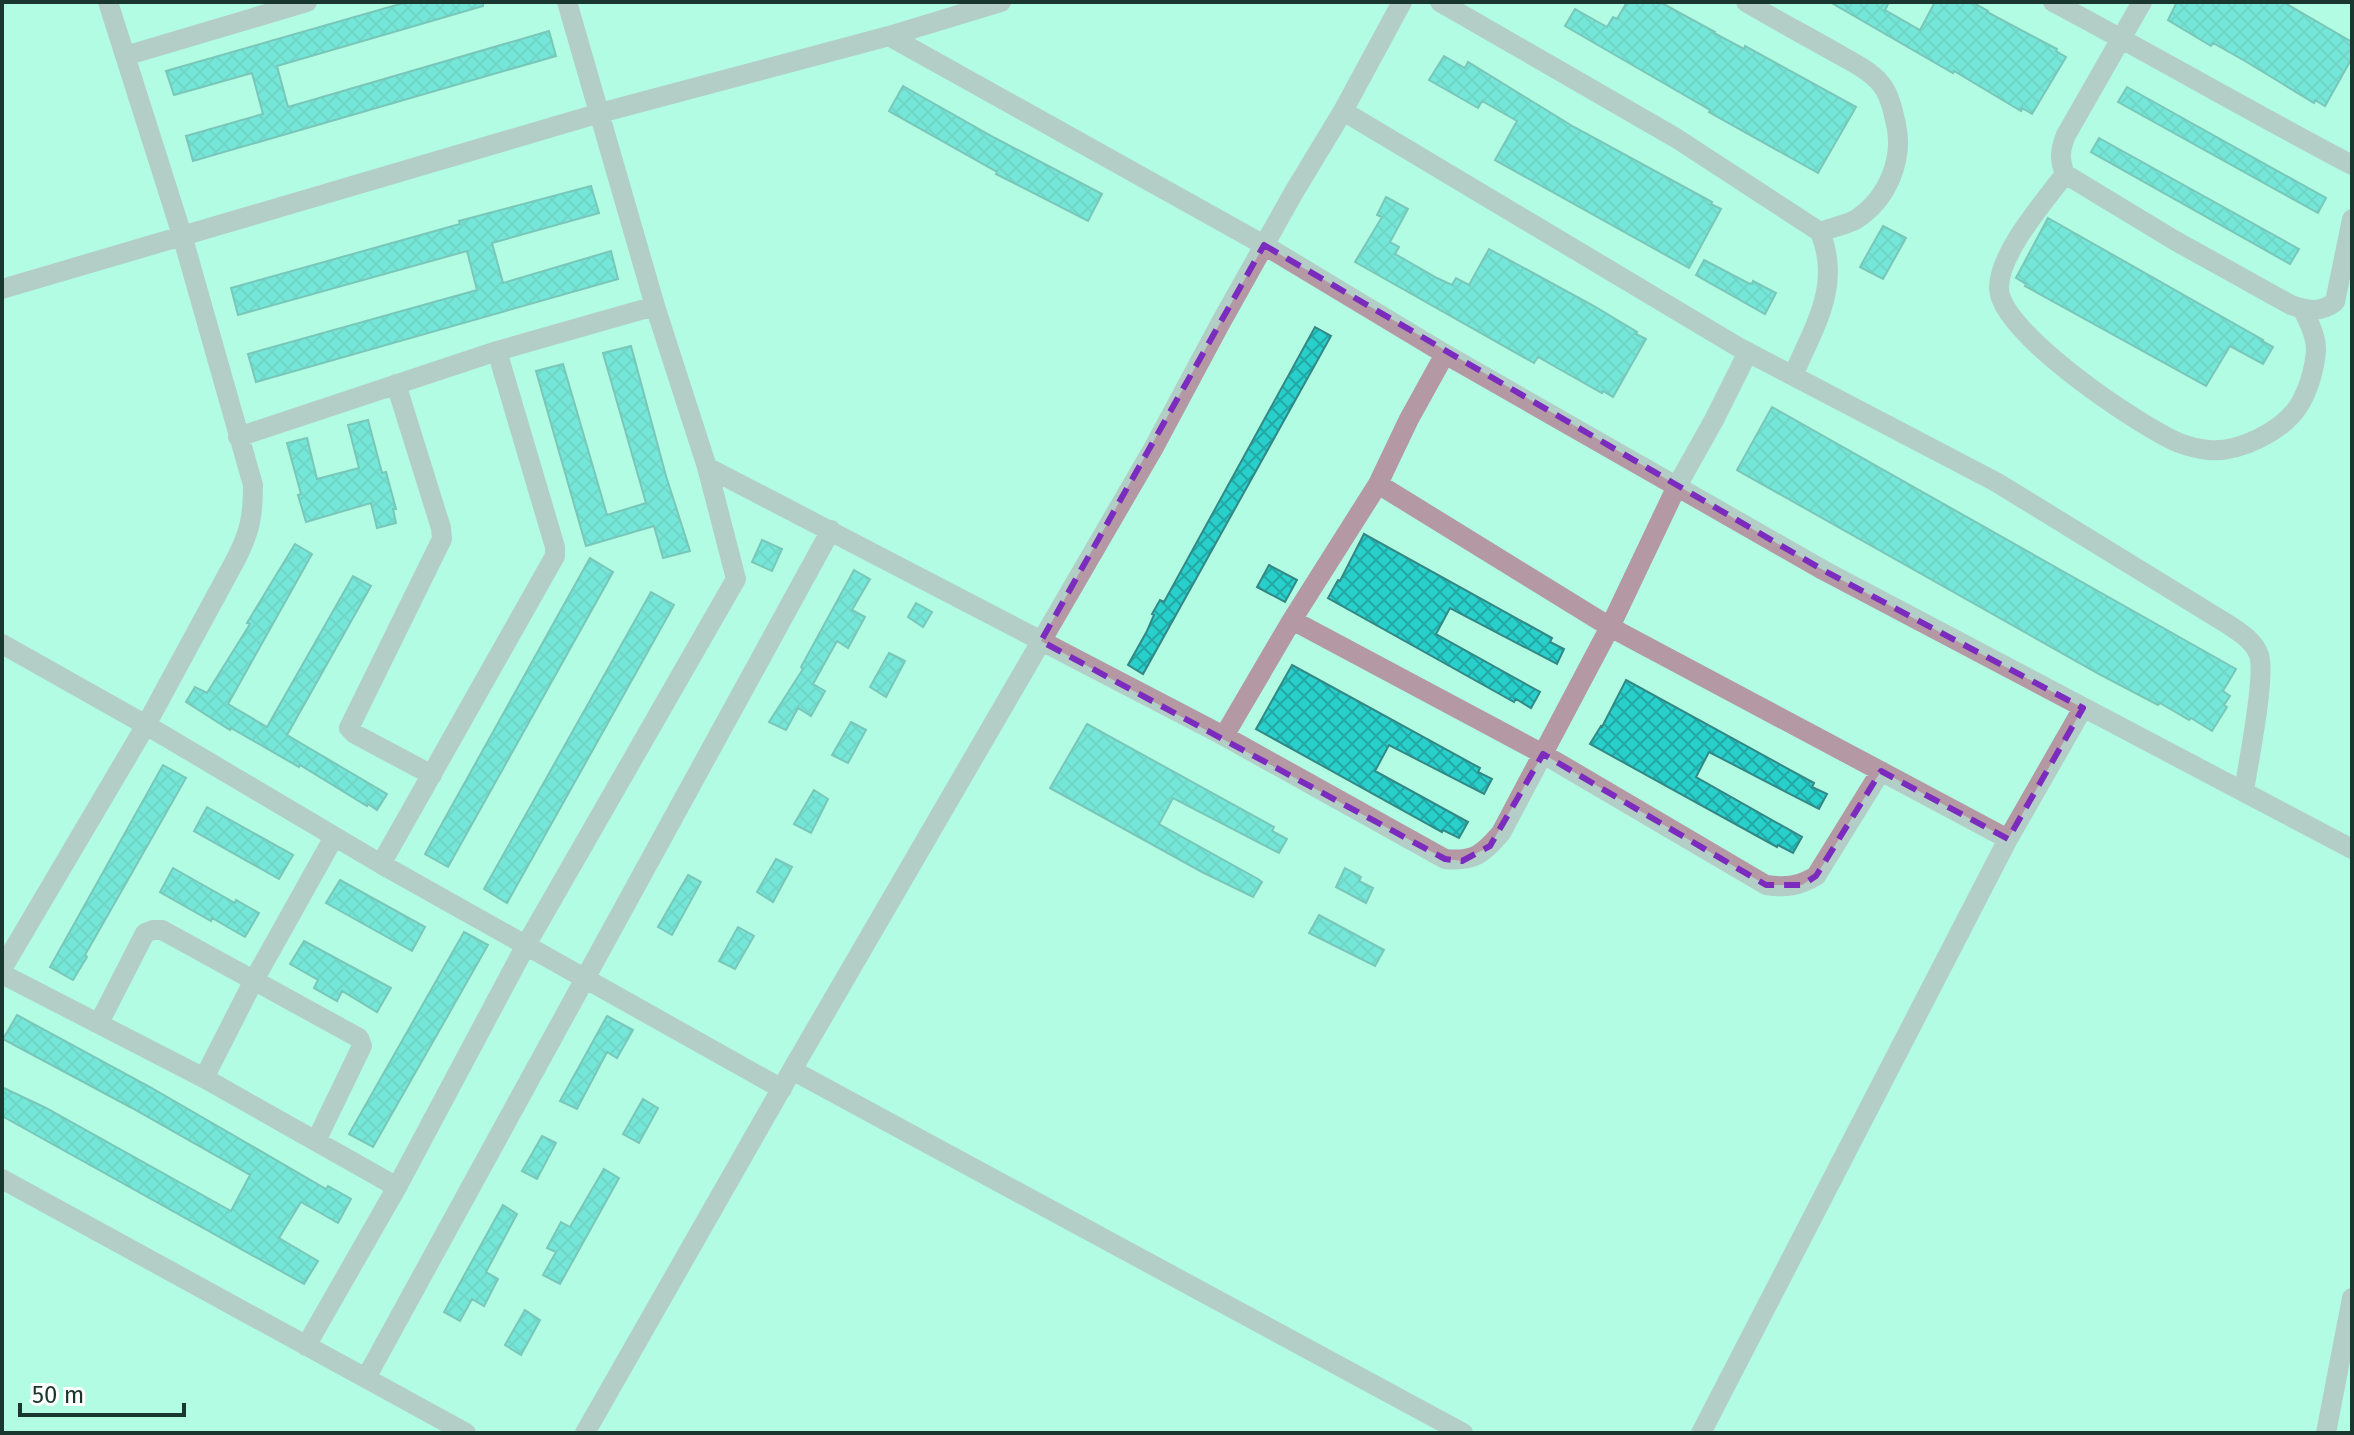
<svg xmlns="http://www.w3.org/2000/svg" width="2354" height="1435" viewBox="0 0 2354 1435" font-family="'Fira Sans',sans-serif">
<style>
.building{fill:url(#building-cross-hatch);stroke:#338885;stroke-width:2}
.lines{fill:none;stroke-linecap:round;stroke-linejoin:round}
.minor{stroke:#b498a3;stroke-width:20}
.marked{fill:none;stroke:#7b2cbf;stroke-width:6;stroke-dasharray:16 10;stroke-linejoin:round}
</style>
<defs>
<pattern id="building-cross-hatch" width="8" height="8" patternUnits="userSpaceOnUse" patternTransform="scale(2)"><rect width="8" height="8" fill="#28cfcb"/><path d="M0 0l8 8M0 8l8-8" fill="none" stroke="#22a9a5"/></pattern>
</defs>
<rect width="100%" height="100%" fill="#b2fce3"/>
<!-- building -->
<path class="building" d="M407,2H483V6L277,66L288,107L549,31L556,56L193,161L186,136L263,114L252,73L174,95L166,71Z
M1627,2H1660L1715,32L1714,33L1744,49L1745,46L1856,107L1818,173L1709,112L1710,110L1565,26L1575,9L1607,27L1613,17L1617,19Z
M1830,2H1889L1885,10L1920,30L1935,2H1972L1988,11L1987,12L2057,49L2056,51L2066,57L2032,114L2022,108L2021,111L1954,71L1953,73Z
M2177,2H2283L2352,42V58L2325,106L2315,100L2314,103L2245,61L2213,43L2211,46L2168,20Z
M1444,56L1465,68L1468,62L1574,127L1712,202L1711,204L1721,209L1689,268L1495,160L1517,121L1482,101L1478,108L1429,80Z
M903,86L995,138L1102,194L1088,221L996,174L997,172L889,111Z
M2127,87L2326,198L2318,213L2118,102Z
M2099,138L2299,249L2290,264L2091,152Z
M591,186L599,213L492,243L503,283L611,251L618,279L256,382L248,354L477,290L467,251L238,315L231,288L460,224L459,221Z
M1386,197L1408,209L1390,242L1399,247L1395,254L1437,278L1452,285L1456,278L1469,285L1489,249L1594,306L1637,332L1636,334L1646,339L1613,397L1603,391L1602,393L1538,357L1534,363L1355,262L1382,217L1377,215Z
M2048,218L2263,340L2262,341L2273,347L2263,364L2230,346L2206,386L2025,286L2026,284L2016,278Z
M1883,226L1906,238L1883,279L1860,267Z
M1704,260L1748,283L1752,284L1753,281L1776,293L1765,314L1696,275Z
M1315,327L1331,336L1143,674L1128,665L1147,631L1154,615L1152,614L1160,600L1164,602Z
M631,346L666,476L690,551L663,558L654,526L586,546L536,371L563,364L607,515L646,503L603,353Z
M1772,407L2236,669L2223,691L2230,696L2224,705L2227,707L2212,731L2191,718L2189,720L2160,703L2158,705L2099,674L1737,470Z
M368,420L382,473L386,472L396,509H393L396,523L377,528L371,503L306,522L298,495L301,494L287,443L307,438L317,479L359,468L348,425Z
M1364,534L1552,638L1550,642L1564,649L1557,664L1450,608L1436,634L1540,692L1531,708L1516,699L1514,702L1328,598L1338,580L1340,581Z
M762,540L782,549L772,571L752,562Z
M295,544L312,554L228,704L267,727L353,576L371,586L287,735L387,794L377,810L368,804L367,806L300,765L299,767L231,728L230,730L186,702L195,687L207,693L250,624L247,623Z
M590,558L613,572L448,867L425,854Z
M1269,565L1297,580L1285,602L1257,587Z
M854,570L870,579L852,610L865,617L848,648L837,641L813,684L825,691L811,716L798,708L786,730L769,722L803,669L801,667Z
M651,592L674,605L507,903L484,889Z
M916,603L932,612L923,627L908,617Z
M889,653L905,661L886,697L870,687Z
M1292,665L1480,768L1478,772L1492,779L1484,794L1389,745L1375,771L1468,822L1459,838L1443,830L1442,832L1256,729Z
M1626,680L1814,783L1812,787L1827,794L1819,809L1709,752L1696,777L1802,837L1793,853L1778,845L1777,847L1590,744L1601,726L1602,727Z
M851,722L866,730L848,763L832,755Z
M1087,724L1274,827L1272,831L1287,839L1279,853L1173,798L1159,824L1258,879L1262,882L1253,897L1202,872L1050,788Z
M163,765L186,778L85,955L87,957L73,980L50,967Z
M814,790L828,799L811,833L794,824Z
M207,807L293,855L279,879L194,831Z
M776,859L792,867L773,902L757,892Z
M173,868L235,903L236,900L259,913L245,937L212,918L211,921L160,892Z
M1345,868L1361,877L1359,881L1373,888L1366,903L1336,887Z
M688,875L701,882L672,935L658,927Z
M340,880L425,927L412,951L326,903Z
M1319,915L1384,950L1375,966L1309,933Z
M738,927L754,936L735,969L719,961Z
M464,932L488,945L373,1147L349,1134Z
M304,941L391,988L377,1012L342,991L337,1001L314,988L318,980L290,964Z
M17,1015L150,1087L326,1189L328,1186L351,1199L338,1223L301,1202L279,1238L318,1261L304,1284L2,1116V1087L46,1108L231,1211L250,1175L132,1108L3,1039Z
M607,1016L633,1030L617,1058L607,1052L577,1109L560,1101Z
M643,1099L658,1108L639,1143L623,1134Z
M542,1136L556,1143L537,1179L522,1171Z
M604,1169L619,1178L560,1284L543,1275L556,1252L547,1248L561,1222L570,1227Z
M503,1205L517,1214L486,1272L498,1279L484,1306L472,1299L460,1321L444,1312Z
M525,1310L540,1320L521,1355L505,1345Z"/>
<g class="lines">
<!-- minor -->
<path class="minor" d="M1440,2L1676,138L1820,232C1842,286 1814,326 1793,376
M1746,2C1774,19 1803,34 1831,50C1848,60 1869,69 1881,84C1890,95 1893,111 1896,124C1904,160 1887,200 1855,220C1845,225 1831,228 1820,232
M2053,2C2153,55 2251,112 2352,165
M2142,2L2066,135C2060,150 2059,159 2065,174L2174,240L2291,305C2308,311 2320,313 2335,302L2352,219
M889,36L1264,245L1445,354L1823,570L2352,849
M125,56L307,2
M1343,111L1738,347L1996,482L2229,625C2241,633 2254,641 2259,655C2266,676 2248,764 2244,791
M2065,174C2044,202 1999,253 1999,288C1999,332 2139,426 2179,443C2187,446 2199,449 2208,450C2238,453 2281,432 2298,407C2308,392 2315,368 2316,350C2316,335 2309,323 2303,310
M2,289L600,113L889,36L1001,2
M1445,354L1409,419L1378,484L1610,627L2008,839
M396,384L441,528L442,539L349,728L355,734L432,775
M238,437L497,351L655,306
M707,467L1224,736
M1378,484L1292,620L1224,736L1445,859C1474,862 1483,854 1501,833L1610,627L1677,486L1714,420L1748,352
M1292,620L1543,754L1766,885C1786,888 1799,886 1816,876L1881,771
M2,644L146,725L381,864L782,1089
M381,864L555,556V547L497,351
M2,969L146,725L236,559C250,532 253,516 253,485L182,235L108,2
M2,974L204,1078L397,1187
M99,1023L145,933L153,930H162L359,1038L362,1046L316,1141
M792,1070L1463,1433
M204,1078L254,980L334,837
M2,1179L466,1433
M306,1346L397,1187L526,945L736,579L707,467L655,306L567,2
M366,1378L831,530
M585,1433L792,1070L1153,449L1220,324L1294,192L1343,111L1402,2
M1701,1433L2008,839L2083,708
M2326,1433L2352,1298"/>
</g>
<!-- marked area -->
<path d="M0 0H2354V1435H0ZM1264,245L1823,570L2083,708L2008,839L1881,771L1816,876L1802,885H1766L1543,754L1490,846L1462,861L1445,859L1041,641Z" fill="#b2fce3" fill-opacity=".55" fill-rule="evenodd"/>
<path class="marked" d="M1264,245L1823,570L2083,708L2008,839L1881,771L1816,876L1802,885H1766L1543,754L1490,846L1462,861L1445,859L1041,641Z"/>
<!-- border -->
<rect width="2354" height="1435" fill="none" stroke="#19372e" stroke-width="8"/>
<!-- scale -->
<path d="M20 1403v12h164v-12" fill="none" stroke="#19372e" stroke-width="4"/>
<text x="32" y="1403" font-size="24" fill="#19372e" stroke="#ffffff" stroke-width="6" paint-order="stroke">50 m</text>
</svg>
